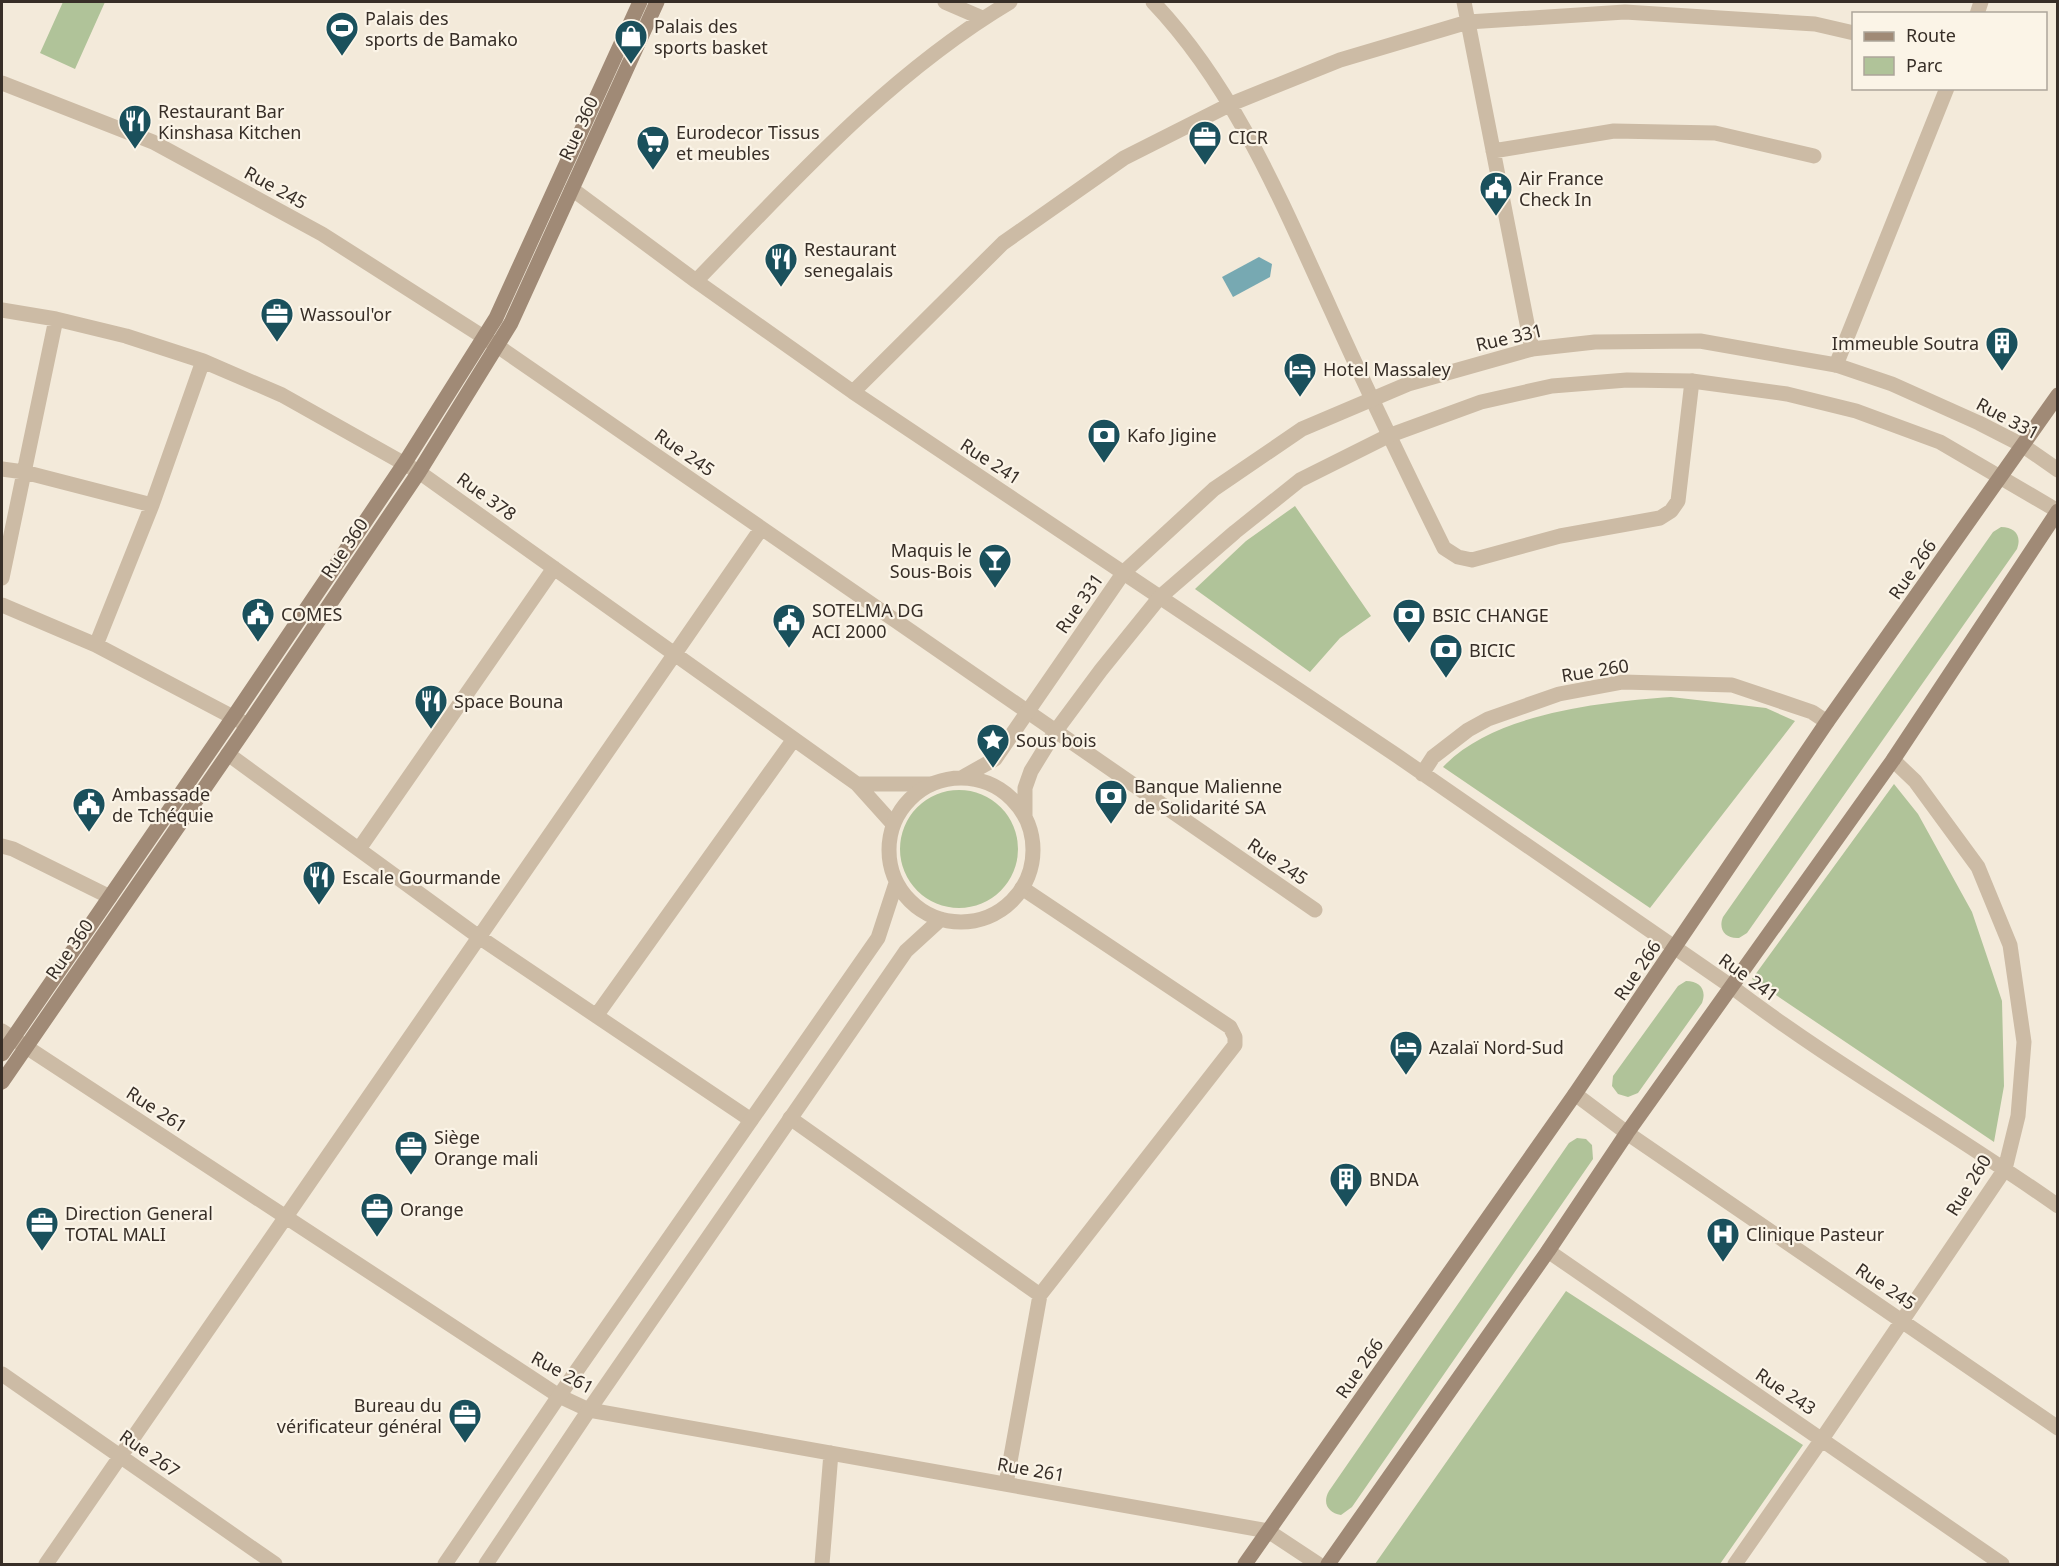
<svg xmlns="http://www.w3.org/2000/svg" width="2059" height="1566" viewBox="0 0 2059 1566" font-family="'Noto Sans',sans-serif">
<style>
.green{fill:#b0c399}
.water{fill:#77a9b2}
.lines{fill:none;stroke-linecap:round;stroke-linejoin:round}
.minor{stroke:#ccbba5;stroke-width:15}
.tertiary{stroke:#ccbba5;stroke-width:15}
.secondary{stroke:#a08a76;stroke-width:15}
.labels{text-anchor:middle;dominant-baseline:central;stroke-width:4.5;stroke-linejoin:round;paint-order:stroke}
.poi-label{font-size:18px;fill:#372e27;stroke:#fbf4e7;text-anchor:start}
.street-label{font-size:18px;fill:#372e27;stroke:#fbf4e7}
</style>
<rect width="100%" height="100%" fill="#f3eada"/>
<!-- green -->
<path class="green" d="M63,2H105L75,69L40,53Z
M1295,506L1371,616L1340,638L1310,672L1195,589L1246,541Z
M2001,527C2015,527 2022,536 2017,549L1747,933L1739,938C1725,939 1718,929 1723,917L1993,532Z
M1671,697L1766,708L1795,721L1650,908L1443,767C1493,713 1602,702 1671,697Z
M1894,784L1918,814L1972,912L2002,1001L2004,1086L1994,1142L1752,979Z
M900 849a59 59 0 1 1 118 0a59 59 0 1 1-118 0Z
M1686,981C1700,981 1707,990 1702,1003L1638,1093L1628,1097L1618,1094L1612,1086L1613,1076L1678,986Z
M1577,1138L1586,1139L1592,1145L1593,1159L1352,1507L1341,1515C1328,1513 1322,1503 1329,1491L1569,1143Z
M1566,1291L1803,1445L1720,1564H1375Z"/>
<!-- water -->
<path class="water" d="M1259,257L1272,264L1270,277L1233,297L1222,277Z"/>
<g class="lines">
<!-- minor -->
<path class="minor" d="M945,2L982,18
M1153,2C1235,88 1282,203 1331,310C1367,390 1405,469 1444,548L1458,557L1472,560L1560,536L1660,518L1671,511L1678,501L1692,381
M1464,2L1532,349
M1977,14L1981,2
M2,83L153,142L322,234L496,345L1315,910
M1493,151L1614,131L1715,133L1814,156
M572,189L696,281L853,392L1396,755L1732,987C1836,1066 1951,1130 2058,1206
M696,281C793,181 889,74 1010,2
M2,310L56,319L126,336L203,361L282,395L419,472L857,784L893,824
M1836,365L1947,88
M853,392L1003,243L1124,158L1231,104L1340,60L1468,22L1625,12L1815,24L1854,33
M2,469L24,472L152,505
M2,578L56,319
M2,605L96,645L244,723
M96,645L152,505L203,361
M228,754L479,937L751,1120
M1422,774L1433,757L1468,730L1488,719L1559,694L1623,682L1732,685L1812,712L1827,722
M857,784H931
M2,846L13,849L110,897
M359,849L554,568
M596,1016L794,739
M2,1031L559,1396L589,1410L1268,1531L1318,1564
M1575,1094L1627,1133L2058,1428
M790,1118L1040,1295
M1548,1251L2002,1564
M2,1374L275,1564
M1006,1484L1040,1295L1235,1045V1037L1230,1027L1022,888
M46,1564L761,529
M822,1564L831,1453
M1735,1564L1822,1439L2005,1169L2018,1116L2024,1042L2010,945L1978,867L1915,781L1893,760"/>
<!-- tertiary -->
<path class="tertiary" d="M963,777L995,759L1124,572L1214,489L1302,429L1408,384L1532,349L1595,342L1700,341L1836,365L1892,384L1979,423L2022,445L2058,470
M889 850a72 72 0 1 1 144 0a72 72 0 1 1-144 0Z
M1025,815V788L1031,771L1055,732L1101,670L1160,597L1235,532L1300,480L1388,436L1481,402L1552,386L1627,380L1692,381L1787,394L1856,411L1940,442L2058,511
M445,1564L559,1396L878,938L896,883
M486,1564L589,1410L906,951L941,919"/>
<!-- secondary -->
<path class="secondary" d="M2,1054L234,716L404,464L496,318L640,2
M2,1082L248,725L419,472L511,323L657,2
M1245,1564L1575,1094L1827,722L2058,395
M1328,1564L1548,1251L1627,1133L1893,760L2058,511"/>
</g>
<!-- icons -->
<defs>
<g id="stadium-pin" transform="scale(1.725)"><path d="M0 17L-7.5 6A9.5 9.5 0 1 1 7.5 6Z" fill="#1a505c" stroke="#fbf4e7"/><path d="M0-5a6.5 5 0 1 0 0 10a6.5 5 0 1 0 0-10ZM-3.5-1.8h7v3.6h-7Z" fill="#fff"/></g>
<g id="shop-pin" transform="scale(1.725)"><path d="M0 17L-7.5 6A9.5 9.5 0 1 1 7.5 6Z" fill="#1a505c" stroke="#fbf4e7"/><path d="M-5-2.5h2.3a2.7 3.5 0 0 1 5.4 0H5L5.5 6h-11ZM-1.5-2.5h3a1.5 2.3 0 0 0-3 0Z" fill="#fff"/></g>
<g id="restaurant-pin" transform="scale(1.725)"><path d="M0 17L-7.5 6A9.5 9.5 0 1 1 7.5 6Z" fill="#1a505c" stroke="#fbf4e7"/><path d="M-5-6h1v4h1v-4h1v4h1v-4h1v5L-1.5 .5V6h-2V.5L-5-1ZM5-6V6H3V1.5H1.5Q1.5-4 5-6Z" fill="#fff"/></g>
<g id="office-pin" transform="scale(1.725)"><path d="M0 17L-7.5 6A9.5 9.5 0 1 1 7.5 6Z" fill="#1a505c" stroke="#fbf4e7"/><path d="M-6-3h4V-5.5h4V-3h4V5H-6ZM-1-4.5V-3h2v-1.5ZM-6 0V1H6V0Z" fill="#fff"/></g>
<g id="supermarket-pin" transform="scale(1.725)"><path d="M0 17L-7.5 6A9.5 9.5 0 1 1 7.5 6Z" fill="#1a505c" stroke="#fbf4e7"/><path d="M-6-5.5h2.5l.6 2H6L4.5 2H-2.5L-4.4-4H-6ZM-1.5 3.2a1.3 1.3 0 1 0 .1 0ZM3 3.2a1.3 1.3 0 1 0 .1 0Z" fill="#fff"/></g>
<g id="civic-pin" transform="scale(1.725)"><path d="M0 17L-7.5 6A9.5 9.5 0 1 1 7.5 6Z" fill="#1a505c" stroke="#fbf4e7"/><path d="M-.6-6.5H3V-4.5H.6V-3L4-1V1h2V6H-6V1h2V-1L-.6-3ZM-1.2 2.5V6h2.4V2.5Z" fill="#fff"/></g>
<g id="building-pin" transform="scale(1.725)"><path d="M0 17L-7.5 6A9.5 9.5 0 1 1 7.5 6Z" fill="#1a505c" stroke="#fbf4e7"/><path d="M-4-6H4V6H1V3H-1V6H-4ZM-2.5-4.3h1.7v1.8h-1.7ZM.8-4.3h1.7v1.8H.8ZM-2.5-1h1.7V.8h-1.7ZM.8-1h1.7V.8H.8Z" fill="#fff"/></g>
<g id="hotel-pin" transform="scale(1.725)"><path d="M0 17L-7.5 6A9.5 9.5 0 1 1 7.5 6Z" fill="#1a505c" stroke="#fbf4e7"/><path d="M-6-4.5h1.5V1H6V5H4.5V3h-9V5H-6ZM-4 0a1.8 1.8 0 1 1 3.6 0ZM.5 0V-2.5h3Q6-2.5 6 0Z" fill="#fff"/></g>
<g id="bank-pin" transform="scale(1.725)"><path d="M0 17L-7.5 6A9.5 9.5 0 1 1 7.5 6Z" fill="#1a505c" stroke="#fbf4e7"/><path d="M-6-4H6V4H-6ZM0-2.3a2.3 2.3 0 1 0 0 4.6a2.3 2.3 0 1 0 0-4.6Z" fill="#fff"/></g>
<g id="bar-pin" transform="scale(1.725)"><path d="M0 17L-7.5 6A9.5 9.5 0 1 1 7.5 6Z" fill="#1a505c" stroke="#fbf4e7"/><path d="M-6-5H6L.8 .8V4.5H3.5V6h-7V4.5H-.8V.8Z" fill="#fff"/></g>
<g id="sight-pin" transform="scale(1.725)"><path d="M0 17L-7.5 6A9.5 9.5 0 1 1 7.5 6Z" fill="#1a505c" stroke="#fbf4e7"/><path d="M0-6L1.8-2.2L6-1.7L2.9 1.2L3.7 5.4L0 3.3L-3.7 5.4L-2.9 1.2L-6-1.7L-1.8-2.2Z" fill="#fff"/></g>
<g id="hospital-pin" transform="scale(1.725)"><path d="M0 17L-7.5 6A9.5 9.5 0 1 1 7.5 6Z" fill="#1a505c" stroke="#fbf4e7"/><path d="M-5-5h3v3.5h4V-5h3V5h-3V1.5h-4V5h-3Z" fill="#fff"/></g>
</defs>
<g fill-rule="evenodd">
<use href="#stadium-pin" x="342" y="28"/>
<use href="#shop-pin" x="631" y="36"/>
<use href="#restaurant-pin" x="135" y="121"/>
<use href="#office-pin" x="1205" y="137"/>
<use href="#supermarket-pin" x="653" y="142"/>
<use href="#civic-pin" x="1496" y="188"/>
<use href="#restaurant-pin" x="781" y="259"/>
<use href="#office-pin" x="277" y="314"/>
<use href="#building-pin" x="2002" y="343"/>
<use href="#hotel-pin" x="1300" y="369"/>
<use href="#bank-pin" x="1104" y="435"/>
<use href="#bar-pin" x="995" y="560"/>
<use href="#civic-pin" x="258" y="614"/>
<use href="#bank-pin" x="1409" y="615"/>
<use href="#civic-pin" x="789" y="620"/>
<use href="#bank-pin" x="1446" y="650"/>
<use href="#restaurant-pin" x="431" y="701"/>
<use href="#sight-pin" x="993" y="740"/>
<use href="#bank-pin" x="1111" y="796"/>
<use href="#civic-pin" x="89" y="804"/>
<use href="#restaurant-pin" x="319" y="877"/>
<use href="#hotel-pin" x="1406" y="1047"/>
<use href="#office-pin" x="411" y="1147"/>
<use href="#building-pin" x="1346" y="1179"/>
<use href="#office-pin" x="377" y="1209"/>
<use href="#office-pin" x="42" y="1223"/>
<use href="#hospital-pin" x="1723" y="1234"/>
<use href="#office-pin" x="465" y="1415"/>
</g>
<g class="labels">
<!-- poi labels -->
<g class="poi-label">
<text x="365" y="18">Palais des<tspan x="365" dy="21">sports de Bamako</tspan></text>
<text x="654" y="26">Palais des<tspan x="654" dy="21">sports basket</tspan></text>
<text x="158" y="111">Restaurant Bar<tspan x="158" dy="21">Kinshasa Kitchen</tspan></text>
<text x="676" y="132">Eurodecor Tissus<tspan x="676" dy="21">et meubles</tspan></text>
<text x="1228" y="137">CICR</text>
<text x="1519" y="178">Air France<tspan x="1519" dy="21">Check In</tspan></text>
<text x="804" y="249">Restaurant<tspan x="804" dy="21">senegalais</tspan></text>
<text x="300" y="314">Wassoul'or</text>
<text x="1979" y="343" text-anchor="end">Immeuble Soutra</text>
<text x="1323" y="369">Hotel Massaley</text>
<text x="1127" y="435">Kafo Jigine</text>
<text x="972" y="550" text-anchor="end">Maquis le<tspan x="972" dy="21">Sous-Bois</tspan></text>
<text x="812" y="610">SOTELMA DG<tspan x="812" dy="21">ACI 2000</tspan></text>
<text x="281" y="614">COMES</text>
<text x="1432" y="615">BSIC CHANGE</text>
<text x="1469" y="650">BICIC</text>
<text x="454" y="701">Space Bouna</text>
<text x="1016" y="740">Sous bois</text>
<text x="1134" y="786">Banque Malienne<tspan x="1134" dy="21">de Solidarité SA</tspan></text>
<text x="112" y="794">Ambassade<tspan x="112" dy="21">de Tchéquie</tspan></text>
<text x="342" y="877">Escale Gourmande</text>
<text x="1429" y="1047">Azalaï Nord-Sud</text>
<text x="434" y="1137">Siège<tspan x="434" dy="21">Orange mali</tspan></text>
<text x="1369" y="1179">BNDA</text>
<text x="400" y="1209">Orange</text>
<text x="65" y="1213">Direction General<tspan x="65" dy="21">TOTAL MALI</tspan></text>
<text x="1746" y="1234">Clinique Pasteur</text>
<text x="442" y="1405" text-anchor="end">Bureau du<tspan x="442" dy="21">vérificateur général</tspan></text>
</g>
<!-- street labels -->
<g class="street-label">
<text transform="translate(578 128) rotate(-65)">Rue 360</text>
<text transform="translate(276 187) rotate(29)">Rue 245</text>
<text transform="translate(1509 337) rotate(-13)">Rue 331</text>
<text transform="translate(2008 418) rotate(28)">Rue 331</text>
<text transform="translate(685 452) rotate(35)">Rue 245</text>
<text transform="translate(991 461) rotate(33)">Rue 241</text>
<text transform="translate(487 496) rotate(36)">Rue 378</text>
<text transform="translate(344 548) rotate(-56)">Rue 360</text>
<text transform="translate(1912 569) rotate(-55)">Rue 266</text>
<text transform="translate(1079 603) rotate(-55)">Rue 331</text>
<text transform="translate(1595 670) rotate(-9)">Rue 260</text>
<text transform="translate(1278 861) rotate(34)">Rue 245</text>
<text transform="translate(69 949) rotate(-55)">Rue 360</text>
<text transform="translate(1637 970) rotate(-56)">Rue 266</text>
<text transform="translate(1749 977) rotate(36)">Rue 241</text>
<text transform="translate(157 1109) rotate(33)">Rue 261</text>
<text transform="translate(1968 1185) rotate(-58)">Rue 260</text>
<text transform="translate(1886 1286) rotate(34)">Rue 245</text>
<text transform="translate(1359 1368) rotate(-55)">Rue 266</text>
<text transform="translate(563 1372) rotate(29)">Rue 261</text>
<text transform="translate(1786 1391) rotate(34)">Rue 243</text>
<text transform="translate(150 1453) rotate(35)">Rue 267</text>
<text transform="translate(1031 1469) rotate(10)">Rue 261</text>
</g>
</g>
<!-- border -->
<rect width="2059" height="1566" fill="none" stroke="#372e27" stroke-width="6"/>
<!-- legend -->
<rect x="1852" y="12" width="195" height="78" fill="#fbf4e7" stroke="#ada59a" stroke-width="1.5"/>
<rect x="1864" y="32" width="30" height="9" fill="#a08a76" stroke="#ada59a" stroke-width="1.5"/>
<text x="1906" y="42" font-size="18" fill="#372e27">Route</text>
<rect x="1864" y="57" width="30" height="18" fill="#b0c399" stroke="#ada59a" stroke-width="1.5"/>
<text x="1906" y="72" font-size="18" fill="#372e27">Parc</text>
</svg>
